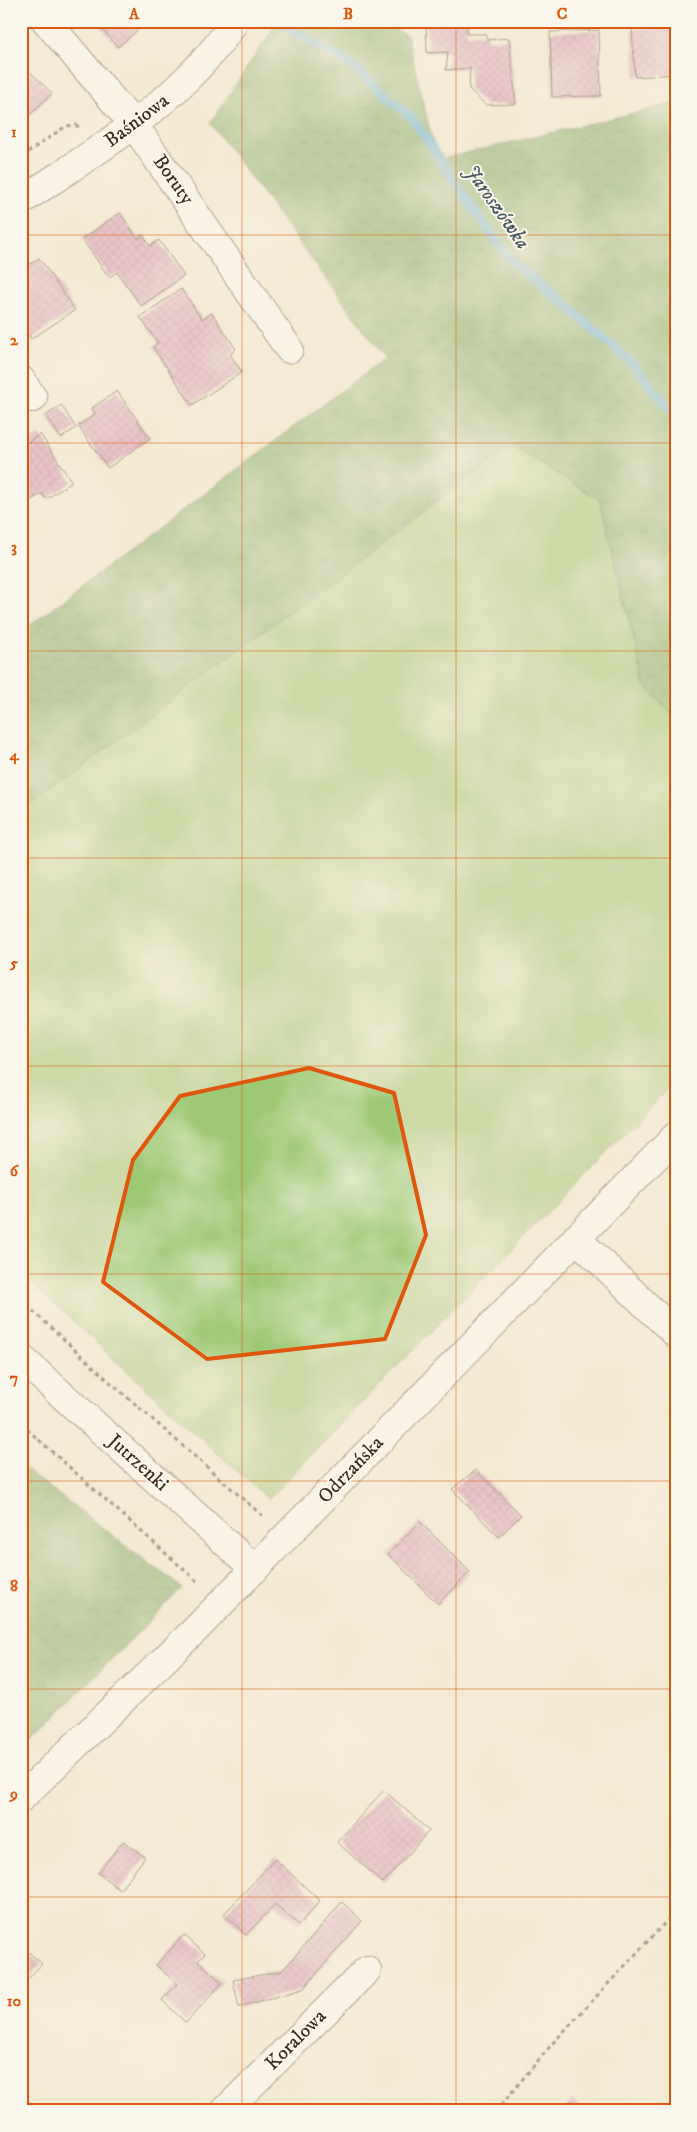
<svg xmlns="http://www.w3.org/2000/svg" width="697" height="2132" viewBox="0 0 697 2132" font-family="'IM FELL DW Pica',serif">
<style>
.grass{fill:#9dc875;stroke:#6c794a}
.forest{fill:url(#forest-crowns);stroke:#5c6b42}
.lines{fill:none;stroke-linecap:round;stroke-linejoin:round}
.stream{stroke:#59aed5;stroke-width:9}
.building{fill:url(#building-cross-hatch)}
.minor-casing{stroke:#574739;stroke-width:30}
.path{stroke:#574739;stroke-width:3;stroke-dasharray:4 4;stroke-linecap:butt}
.minor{stroke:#fff;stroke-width:28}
.marked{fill:none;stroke:#df570d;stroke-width:4;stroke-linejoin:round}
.grid{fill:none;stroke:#df570d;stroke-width:1;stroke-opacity:0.55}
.labels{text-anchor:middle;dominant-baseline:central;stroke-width:4;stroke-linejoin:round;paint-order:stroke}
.street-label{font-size:20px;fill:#3b2a1e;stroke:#fbf7ec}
.water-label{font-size:21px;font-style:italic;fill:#46585e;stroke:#fbf7ec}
.neatline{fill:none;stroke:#df570d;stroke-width:2}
.grid-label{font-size:16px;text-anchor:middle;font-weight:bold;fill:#df570d}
</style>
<defs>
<pattern id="forest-crowns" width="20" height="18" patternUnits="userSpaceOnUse" patternTransform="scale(1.25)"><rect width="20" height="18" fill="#7eac66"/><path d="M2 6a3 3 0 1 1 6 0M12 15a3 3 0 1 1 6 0" fill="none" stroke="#688c53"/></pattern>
<pattern id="building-cross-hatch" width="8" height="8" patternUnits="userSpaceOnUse" patternTransform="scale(1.25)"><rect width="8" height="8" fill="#dd95bc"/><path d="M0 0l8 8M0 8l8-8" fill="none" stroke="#b47a98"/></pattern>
</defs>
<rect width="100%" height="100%" fill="#fbf7ec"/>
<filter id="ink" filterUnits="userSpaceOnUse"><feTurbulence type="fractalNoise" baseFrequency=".02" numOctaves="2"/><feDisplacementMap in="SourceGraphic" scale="10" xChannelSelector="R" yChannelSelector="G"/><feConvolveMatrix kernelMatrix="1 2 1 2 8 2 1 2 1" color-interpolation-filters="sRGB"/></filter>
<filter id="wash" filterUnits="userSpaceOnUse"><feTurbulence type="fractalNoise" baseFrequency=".0096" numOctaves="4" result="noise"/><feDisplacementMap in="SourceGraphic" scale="20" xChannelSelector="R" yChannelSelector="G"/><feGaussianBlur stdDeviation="1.12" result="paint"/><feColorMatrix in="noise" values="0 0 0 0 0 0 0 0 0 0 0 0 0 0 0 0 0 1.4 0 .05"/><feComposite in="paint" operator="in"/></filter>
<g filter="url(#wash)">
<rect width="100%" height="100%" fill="#f4e9d1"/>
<!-- grass -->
<path class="grass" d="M512,446L600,500L645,685L676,719V1080L268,1499L21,1274V812Z"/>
<!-- forest -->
<path class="forest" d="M278,21H375L407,35L437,160L676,103V719L645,685L600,500L512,446L21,812V632L385,358L210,123Z
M21,1466L182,1588L21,1751Z"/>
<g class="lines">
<!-- stream -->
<path class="stream" d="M285,27L350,64L413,119L466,199L512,262L571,309L635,366L676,417"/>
</g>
<g id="blocks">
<!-- building -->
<path class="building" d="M95,21H148L118,47Z
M426,21H468L467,34H486L487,40L509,38L516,104L486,105L469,89L470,68L446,70L448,52L427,53Z
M676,26V74L635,77L632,29Z
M599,30L601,96L552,97L550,32Z
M21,63L52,93L21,124Z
M120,213L138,239L143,235L150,246L159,240L184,276L141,306L117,272L109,277L82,239Z
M39,258L75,310L31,339L29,335L22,340L21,270Z
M181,289L202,319L212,313L236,349L230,354L242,372L192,405L153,347L158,343L140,317Z
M117,391L150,438L108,468L78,426L95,414L92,408Z
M61,405L76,428L61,438L46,416Z
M40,434L72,482L46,499L42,493L21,507V447Z
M476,1470L521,1515L499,1537L452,1489Z
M420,1522L470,1572L438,1604L388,1554Z
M384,1790L429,1831L383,1883L337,1842Z
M123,1841L145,1857L120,1890L98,1873Z
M275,1859L320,1901L299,1925L275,1904L246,1935L224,1914Z
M342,1902L362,1921L303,1989L239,2007L233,1980L282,1971Z
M184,1935L205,1954L198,1961L222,1983L186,2023L162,2000L177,1984L156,1965Z
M21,1945L42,1964L21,1986Z
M572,2100L585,2111H563Z"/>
</g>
</g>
<g filter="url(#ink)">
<use href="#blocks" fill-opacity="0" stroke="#574739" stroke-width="1"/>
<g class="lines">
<!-- minor casing -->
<g class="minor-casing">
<path id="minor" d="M46,21L134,125L289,349
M21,201C99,149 182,101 235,21
M21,380L33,398
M576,1238L676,1334
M21,1358L255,1569
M21,1798L196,1629L676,1136
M225,2111L367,1970"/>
</g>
<!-- path -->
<path class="path" d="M21,157L66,126L76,125L80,128
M21,236L30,231
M21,1300L110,1382L265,1518
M21,1424L199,1583
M496,2111L552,2044L676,1911"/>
<!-- minor -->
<use href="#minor" class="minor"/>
</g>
</g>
<!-- marked area -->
<path d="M0 0H697V2132H0ZM309,1068L394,1093L426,1235L385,1339L207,1359L103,1282L133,1160L180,1096Z" fill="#f4e9d1" fill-opacity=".55" fill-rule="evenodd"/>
<path class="marked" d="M309,1068L394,1093L426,1235L385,1339L207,1359L103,1282L133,1160L180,1096Z"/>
<!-- grid -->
<path class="grid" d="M242,21V2111M456,21V2111M21,235H676M21,443H676M21,651H676M21,858H676M21,1066H676M21,1274H676M21,1481H676M21,1689H676M21,1897H676"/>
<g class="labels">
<!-- street labels -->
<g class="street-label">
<text transform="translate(137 121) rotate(-37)">Baśniowa</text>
<text transform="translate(173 180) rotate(55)">Boruty</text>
<text transform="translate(138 1463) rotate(42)">Jutrzenki</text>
<text transform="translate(351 1470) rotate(-46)">Odrzańska</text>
<text transform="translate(296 2040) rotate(-45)">Koralowa</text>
</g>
<!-- water labels -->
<g class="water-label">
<text transform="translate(497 207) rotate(55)">Jaroszówka</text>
</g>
</g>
<!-- margin -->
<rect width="697" height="2132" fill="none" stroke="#fbf7ec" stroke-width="55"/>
<rect x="28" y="28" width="642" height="2076" class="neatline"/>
<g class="grid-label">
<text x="134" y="19">A</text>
<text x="348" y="19">B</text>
<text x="562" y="19">C</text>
<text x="14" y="137">1</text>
<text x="14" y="345">2</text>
<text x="14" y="552">3</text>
<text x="14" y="760">4</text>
<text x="14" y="968">5</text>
<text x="14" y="1176">6</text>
<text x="14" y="1383">7</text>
<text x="14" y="1591">8</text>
<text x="14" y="1799">9</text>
<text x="14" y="2006">10</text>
</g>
</svg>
